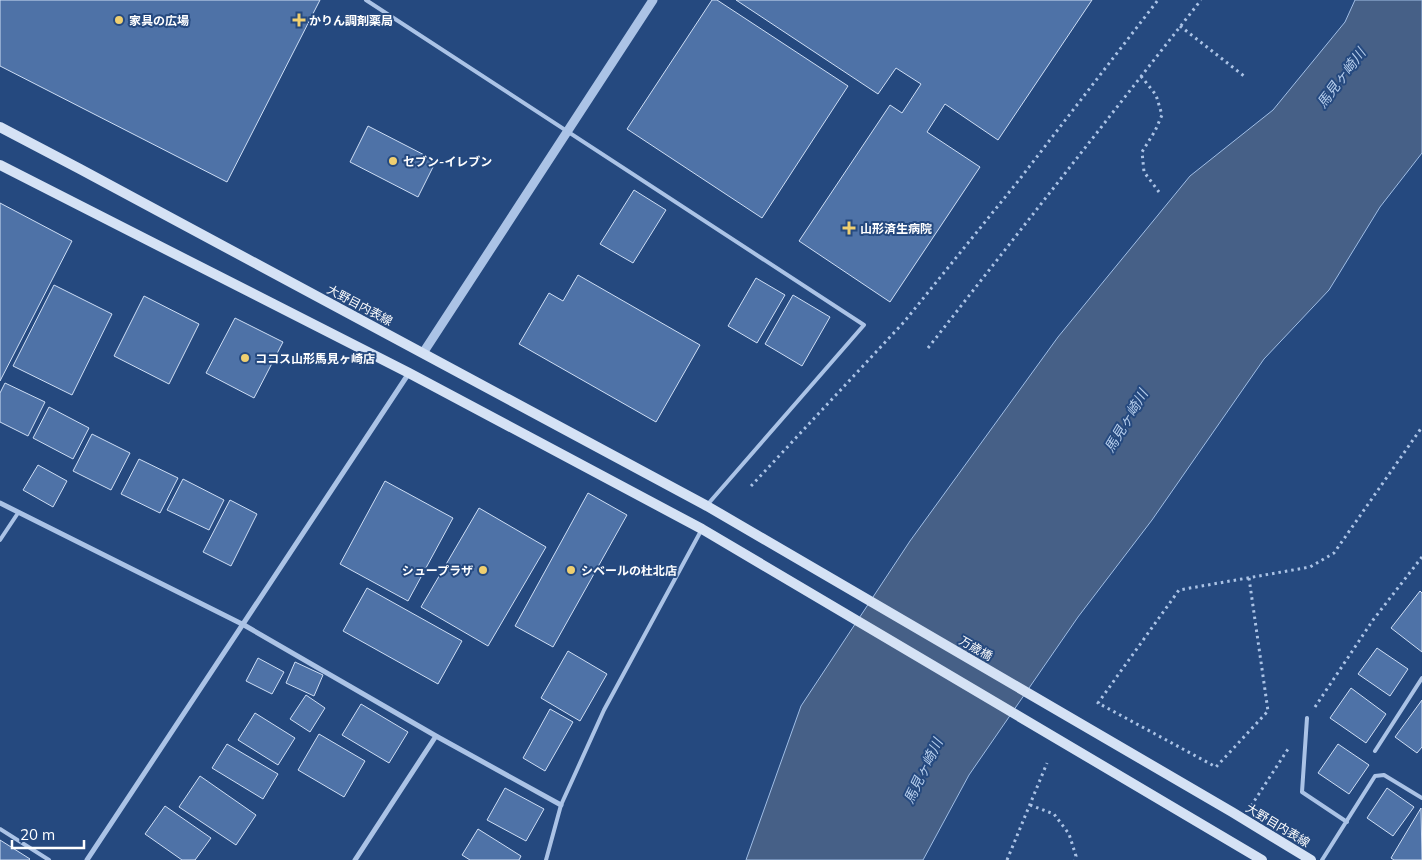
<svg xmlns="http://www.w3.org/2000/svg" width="1422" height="860" viewBox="0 0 1422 860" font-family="Mulish,'Noto Sans JP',sans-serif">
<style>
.water{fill:#466087;stroke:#a0bee6}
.building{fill:#4e72a7;stroke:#cedef5}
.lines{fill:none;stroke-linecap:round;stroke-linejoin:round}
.path{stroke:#abc3e6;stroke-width:3;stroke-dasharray:2.5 4;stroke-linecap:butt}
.service{stroke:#abc3e6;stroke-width:4}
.minor{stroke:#abc3e6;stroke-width:5}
.tertiary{stroke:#abc3e6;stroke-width:9}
.secondary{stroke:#d5e2f5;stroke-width:10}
.poi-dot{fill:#efcf70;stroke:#25497f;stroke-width:2}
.labels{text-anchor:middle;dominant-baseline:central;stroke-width:4;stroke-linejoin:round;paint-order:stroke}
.poi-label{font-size:12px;font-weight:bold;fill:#fff;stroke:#25497f;text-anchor:start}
.street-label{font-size:12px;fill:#fff;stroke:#25497f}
.water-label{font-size:14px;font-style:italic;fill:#b6ceed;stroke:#25497f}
</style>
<rect width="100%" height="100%" fill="#25497f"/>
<!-- water -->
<path class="water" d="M1355,0H1422V153L1380,207L1329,290L1264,359L1152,520L1078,617L969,775L923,860H746L801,706L910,541L1058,337L1190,176L1273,110L1345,22Z"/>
<!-- building -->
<path class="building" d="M0,0H320L227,182L0,66Z
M712,0H717L848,86L762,218L627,129Z
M736,0H1092L998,140L945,104L927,132L980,167L890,302L799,241L890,105L902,113L921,84L896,68L878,94Z
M368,126L436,161L418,197L350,162Z
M634,190L666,210L633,263L600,244Z
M0,203L72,241L0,381Z
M578,275L700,345L656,422L519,344L549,293L563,301Z
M756,278L785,295L757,343L728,326Z
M54,285L112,314L72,395L13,366Z
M793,295L830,317L802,366L765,344Z
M144,296L199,324L169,384L114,356Z
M235,318L283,342L254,398L206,373Z
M5,383L45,402L28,436L0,422V393Z
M49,407L89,428L73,459L33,438Z
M92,434L130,453L111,490L73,471Z
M139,459L178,478L160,513L121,494Z
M38,465L67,481L53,507L23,490Z
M183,479L224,500L209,530L167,510Z
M385,481L453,518L408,601L340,564Z
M588,493L627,515L553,647L515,626Z
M230,500L257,514L231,566L203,552Z
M479,508L546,547L488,646L421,607Z
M367,588L462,641L438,684L343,631Z
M1420,591L1422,593V652L1391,628Z
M1377,648L1408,669L1390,696L1358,674Z
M568,651L607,674L580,721L541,698Z
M258,658L284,672L272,694L246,681Z
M295,662L323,675L314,696L286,683Z
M1351,688L1386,714L1366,743L1330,718Z
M306,695L325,708L310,732L290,719Z
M1422,700V747L1417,753L1395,737Z
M361,704L408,732L389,763L342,735Z
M550,709L573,722L545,771L523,758Z
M255,713L295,738L278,765L238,740Z
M319,734L365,761L344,797L298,770Z
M227,744L278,774L263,799L212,768Z
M1338,744L1369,765L1349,794L1318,773Z
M200,776L256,815L236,845L179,807Z
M505,788L544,809L526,841L487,820Z
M1387,788L1414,807L1393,836L1367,818Z
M165,806L211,838L195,860H182L145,834Z
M1421,808L1422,860H1394L1391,858Z
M478,829L521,856L519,860H470L462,855Z
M0,840L30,859L29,860H0Z"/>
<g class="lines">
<!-- path -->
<path class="path" d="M1180,26L1244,76
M1141,76L1156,95L1162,115L1155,131L1142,152L1144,172L1159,192
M928,348L1201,0
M751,486L904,322L1019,180L1158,0
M1249,578L1268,711L1216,767L1098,703L1179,590L1310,567L1334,553L1422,427
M1315,707L1373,620L1422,557
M1030,805L1054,814L1069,834L1076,856L1074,860
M1251,806L1290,746
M1007,860L1047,763"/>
<!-- service -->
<path class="service" d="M366,0L864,325L708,504
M0,540L18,513
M1307,718L1302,792L1347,822
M1375,751L1422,678
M0,829L49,860
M546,860L561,805L604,710L702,529
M1322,860L1375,776L1384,775L1422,798"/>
<!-- minor -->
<path class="minor" d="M0,503L244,625L436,736L561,805
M87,860L409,373
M355,860L436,736"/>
<!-- tertiary -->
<path class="tertiary" d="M423,353L653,0"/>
<!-- secondary -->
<path class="secondary" d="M0,127L80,169L707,506L1232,812L1311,860
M0,165L409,373L702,529L1262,860"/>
</g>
<!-- markers -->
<g class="poi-dot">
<circle cx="119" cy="20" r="5"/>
<path d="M296.5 12.5h5v5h5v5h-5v5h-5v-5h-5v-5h5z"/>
<circle cx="393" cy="161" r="5"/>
<path d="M846.5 220.5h5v5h5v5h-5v5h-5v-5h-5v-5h5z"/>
<circle cx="245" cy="358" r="5"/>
<circle cx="483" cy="570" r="5"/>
<circle cx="571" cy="570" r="5"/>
</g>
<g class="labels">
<!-- poi labels -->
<g class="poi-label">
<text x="129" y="20">家具の広場</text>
<text x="309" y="20">かりん調剤薬局</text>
<text x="403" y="161">セブン-イレブン</text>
<text x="860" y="228">山形済生病院</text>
<text x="255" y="358">ココス山形馬見ヶ崎店</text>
<text x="473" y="570" text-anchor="end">シュープラザ</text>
<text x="581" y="570">シベールの杜北店</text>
</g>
<!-- street labels -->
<g class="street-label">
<text transform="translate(360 305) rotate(28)">大野目内表線</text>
<text transform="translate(976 648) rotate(30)">万歳橋</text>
<text transform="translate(1278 825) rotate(31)">大野目内表線</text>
</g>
<!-- water labels -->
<g class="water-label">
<text transform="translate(1341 78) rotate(-53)">馬見ヶ崎川</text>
<text transform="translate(1126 421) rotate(-59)">馬見ヶ崎川</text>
<text transform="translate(923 771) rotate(-64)">馬見ヶ崎川</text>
</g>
</g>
<!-- scale -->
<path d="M12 840v8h72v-8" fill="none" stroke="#ffffff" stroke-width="2.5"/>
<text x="20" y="840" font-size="15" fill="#ffffff" stroke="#25497f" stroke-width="4" paint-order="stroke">20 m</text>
</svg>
